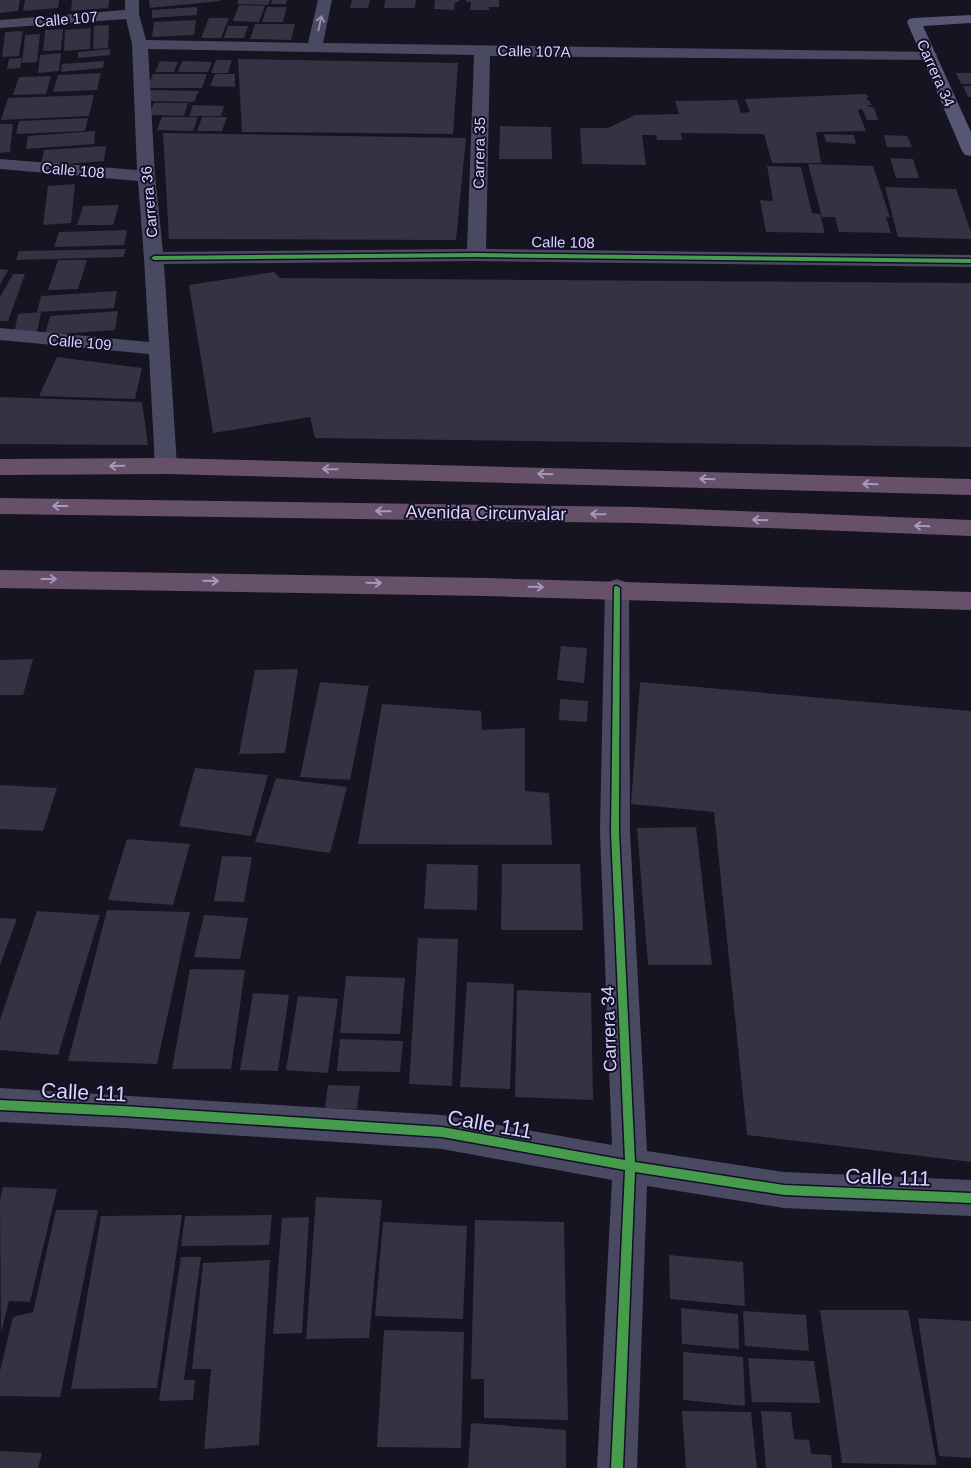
<svg xmlns="http://www.w3.org/2000/svg" width="971" height="1468" viewBox="0 0 971 1468" font-family="Helvetica,sans-serif">
<style>
.building{fill:#343243}
.lines{fill:none;stroke-linecap:round;stroke-linejoin:round}
.street{fill:#4a4962;fill-rule:evenodd}
.secondary{fill:#575674;fill-rule:evenodd}
.highway{fill:#67516a;fill-rule:evenodd}
.cycleway-casing{stroke:#130f26;stroke-width:3}
.cycleway{fill:#469c4c;fill-rule:evenodd}
.oneway{stroke:#928eb0}
.oneway2{stroke:#a699bc}
.labels{text-anchor:middle;dominant-baseline:central;stroke-width:4;stroke-linejoin:round;paint-order:stroke}
.far-street-label{font-size:15px;fill:#d9d4ff;stroke:#130f26}
.street-label{font-size:18px;fill:#d9d4ff;stroke:#130f26}
.near-street-label{font-size:21px;fill:#d9d4ff;stroke:#130f26}
</style>
<rect width="100%" height="100%" fill="#161421"/>
<!-- building -->
<path class="building" d="M0,0H20L18,11L0,13Z
M25,0H59L58,8L23,11Z
M72,0H109L108,8L71,11Z
M149,0H220V1L150,8Z
M238,0H270L268,5L237,4Z
M272,0H287L286,4H271Z
M352,0H370L368,8H350Z
M385,0H416L415,8H384Z
M435,0H459V2H455L454,10L434,9Z
M466,0H499V7H489V10H470L471,2H466Z
M239,5L265,6L259,22L233,21Z
M197,7V15L152,18V10Z
M267,7H287L283,22H262Z
M209,18H229L221,38H201Z
M196,20L194,35L152,37L154,22Z
M255,24H295L291,40L250,39Z
M109,25L108,48L93,49L94,26Z
M228,26H248L244,38H224Z
M91,28L90,49L64,51L65,30Z
M63,29L61,50L43,51L45,30Z
M23,31L19,56L2,57L5,32Z
M40,34L37,62L22,63L25,35Z
M110,49V55L78,58V52Z
M61,53L59,71L38,73L40,55Z
M22,58L20,68L7,69L9,59Z
M238,59L458,63L453,134L242,132Z
M216,60H232L228,73H211Z
M104,61L103,68L61,72L62,64Z
M160,61L178,62L174,72H155Z
M182,61L212,62L208,72H178Z
M101,73L97,90L53,92L58,75Z
M956,73H971V84H961Z
M153,74H207L202,88H147Z
M215,74H235V87L210,86Z
M51,76L46,94L13,95L19,77Z
M963,86H971V97H968Z
M150,90L199,91L194,102L145,101Z
M866,94L869,97L866,98L872,105H865L874,108L878,120H867L862,109L858,110L866,131L816,132L821,163H772L764,134L681,133L682,140H657L656,135H642L646,165L582,164L580,128H608L635,115L679,114L675,101L737,100L741,113L750,112L745,99Z
M94,95L89,116L1,120L8,98Z
M154,103H188L184,116L149,115Z
M193,105L224,106L221,116H189Z
M162,117H198L193,131L157,130Z
M202,117H227L222,131H197Z
M88,118L85,131L16,134L19,121Z
M0,124H13L10,152L0,153Z
M500,126L551,127L552,159H499Z
M95,131L94,144L26,149L28,136Z
M163,133L466,138L456,240L169,239Z
M824,134L854,135L856,144L826,142Z
M884,135L907,136L912,147H887Z
M106,146L104,161L41,166L44,150Z
M890,158L913,159L919,178H896Z
M808,164L873,166L890,217H886L891,233L839,232L835,217H822Z
M767,166L801,167L812,213L820,214L825,233L766,232L760,200L773,201Z
M75,184L71,223L43,225L48,186Z
M885,187L956,189L971,232V239L898,237Z
M119,205L113,225H77L83,206Z
M127,230L124,245L54,247L59,232Z
M126,249L123,257L16,260L19,251Z
M58,260H87L78,289L48,290Z
M0,269L8,270L0,285Z
M274,272L280,278L971,283V447L315,438L310,417L213,433L189,285Z
M13,274H25L8,321H0V297Z
M117,291L114,308L37,312L41,296Z
M118,311L115,330L45,335L50,316Z
M41,312L37,332L14,334L18,314Z
M57,357L142,368L135,399L39,396Z
M0,397L142,402L148,445L0,444Z
M561,646L587,648L584,683L557,680Z
M33,659L23,695H0V660Z
M298,669L285,753L239,754L255,670Z
M320,682L369,686L350,780L300,777Z
M640,682L971,711V1162L747,1135L714,812L631,804Z
M560,699L588,701L587,722L559,720Z
M382,704L481,711L482,730L525,728V791L549,793L552,845L358,844Z
M195,768L268,775L251,836L179,826Z
M276,778L347,787L330,853L255,842Z
M0,785L57,788L43,831L0,829Z
M696,827L712,965H648L637,828Z
M127,839L190,844L173,905L108,900Z
M222,856L252,857L244,902L214,901Z
M427,864L478,865L477,910L424,909Z
M502,864H580L583,930H501Z
M107,910L190,912L157,1064L68,1061Z
M37,911L100,915L58,1055L0,1050V1020Z
M204,915L248,918L240,959L194,957Z
M0,918L17,919L0,965Z
M418,938L458,939L452,1086L409,1084Z
M190,969L245,970L231,1069H172Z
M346,976L405,978L400,1034L340,1033Z
M467,982L514,984L510,1089L460,1087Z
M517,990L591,993L593,1100L515,1097Z
M253,993L289,995L278,1071L240,1070Z
M298,996L338,999L328,1073L286,1070Z
M340,1039L403,1041L400,1072L337,1071Z
M328,1085L360,1086L357,1109L325,1108Z
M3,1187L57,1189L30,1302L9,1301L1,1333L0,1200Z
M316,1197L382,1200L369,1338L306,1339Z
M56,1210H98L60,1397L0,1396V1371L13,1317L33,1312Z
M182,1215L157,1388L71,1389L101,1216Z
M272,1215L269,1245L181,1246L185,1216Z
M309,1217L302,1333L273,1334L282,1218Z
M475,1220L564,1222L568,1420L484,1418V1379H471Z
M383,1222L467,1226L463,1319L375,1316Z
M669,1255L743,1262L745,1306L670,1299Z
M181,1257H201L184,1380H195L193,1400L159,1401Z
M270,1260L259,1445L204,1449L211,1369H192L203,1263Z
M681,1308L738,1314L739,1349L682,1344Z
M820,1310H908L937,1465L842,1463Z
M743,1311L806,1315L809,1351L745,1346Z
M918,1318L971,1321V1458L939,1456Z
M384,1330L464,1332L461,1448L377,1447Z
M683,1352L743,1357L745,1406L683,1400Z
M748,1358L814,1361L820,1403L752,1402Z
M682,1411L751,1412L757,1468H686Z
M761,1411L791,1412L794,1439L809,1440L811,1454L831,1455L832,1468H766Z
M471,1423L566,1430V1468H468Z
M0,1451L42,1453L38,1468H0Z"/>
<g class="lines">
<!-- street -->
<path class="street" d="M125,0H139V14L146,40L308,43L318,0H332L323,43L934,52L937,55L934,58L929,60L490,56L486,249L971,255V267L476,261L164,264L177,466L174,471L166,474L158,471L155,466L149,354L0,340V328L149,342L144,258L138,181L0,169V159L137,170L132,44L126,19L0,28V20L125,10ZM148,49L474,55L467,249L163,252L155,176Z
M617,579L626,582L629,588L630,832L647,1151L784,1172L971,1180V1216L784,1208L647,1186L637,1468H597L612,1180L442,1149L123,1128L0,1122V1088L442,1115L612,1145L600,832L605,588L608,582Z"/>
<!-- secondary -->
<path class="secondary" d="M971,15V23L923,26L971,132V156L965,155L962,151L907,22L909,19L914,18Z"/>
<!-- highway -->
<path class="highway" d="M166,458L971,479V495L166,474L0,475V459Z
M0,498L639,507L971,520V536L639,523L0,514Z
M0,570L486,578L971,592V610L486,596L0,588Z"/>
<!-- cycleway casing -->
<g class="cycleway-casing">
<path id="cycleway" d="M476,253L971,259V263L476,257L154,260L151,258L154,256Z
M615,586H617L620,588L619,832L635,1162L784,1185L971,1193V1203L784,1195L635,1172L623,1468H611L625,1170L442,1137L123,1116L0,1110V1100L123,1106L442,1127L625,1160L611,832L614,588Z"/>
</g>
<!-- cycleway -->
<use href="#cycleway" class="cycleway"/>
</g>
<!-- one-way arrows -->
<defs><path id="oneway-shaft" d="M-6 0H5M1.5-3L5.5 0L1.5 3" fill="none" stroke-width="1.6" stroke-linecap="round" stroke-linejoin="round" transform="scale(1.25)"/></defs>
<use class="oneway" href="#oneway-shaft" transform="translate(320 23) rotate(-78)"/>
<g class="oneway2">
<use href="#oneway-shaft" transform="translate(117 466) rotate(179)"/>
<use href="#oneway-shaft" transform="translate(330 469) rotate(-179)"/>
<use href="#oneway-shaft" transform="translate(545 474) rotate(-178)"/>
<use href="#oneway-shaft" transform="translate(707 479) rotate(-178)"/>
<use href="#oneway-shaft" transform="translate(870 484) rotate(-178)"/>
<use href="#oneway-shaft" transform="translate(60 506) rotate(-180)"/>
<use href="#oneway-shaft" transform="translate(383 511) rotate(-179)"/>
<use href="#oneway-shaft" transform="translate(598 514) rotate(-179)"/>
<use href="#oneway-shaft" transform="translate(760 520) rotate(-178)"/>
<use href="#oneway-shaft" transform="translate(922 526) rotate(-178)"/>
<use href="#oneway-shaft" transform="translate(49 579)"/>
<use href="#oneway-shaft" transform="translate(211 581) rotate(1)"/>
<use href="#oneway-shaft" transform="translate(374 583) rotate(1)"/>
<use href="#oneway-shaft" transform="translate(536 587) rotate(1)"/>
</g>
<g class="labels">
<!-- far-street labels -->
<g class="far-street-label">
<text transform="translate(66 19) rotate(-5)">Calle 107</text>
<text transform="translate(534 51) rotate(1)">Calle 107A</text>
<text transform="translate(936 73) rotate(66)">Carrera 34</text>
<text transform="translate(479 153) rotate(-89)">Carrera 35</text>
<text transform="translate(73 170) rotate(5)">Calle 108</text>
<text transform="translate(149 202) rotate(-95)">Carrera 36</text>
<text transform="translate(563 242) rotate(1)">Calle 108</text>
<text transform="translate(80 342) rotate(5)">Calle 109</text>
</g>
<!-- street labels -->
<g class="street-label">
<text transform="translate(486 513) rotate(1)">Avenida Circunvalar</text>
<text transform="translate(609 1029) rotate(-92)">Carrera 34</text>
</g>
<!-- near-street labels -->
<g class="near-street-label">
<text transform="translate(84 1092) rotate(3)">Calle 111</text>
<text transform="translate(490 1124) rotate(10)">Calle 111</text>
<text transform="translate(888 1177) rotate(2)">Calle 111</text>
</g>
</g>
</svg>
